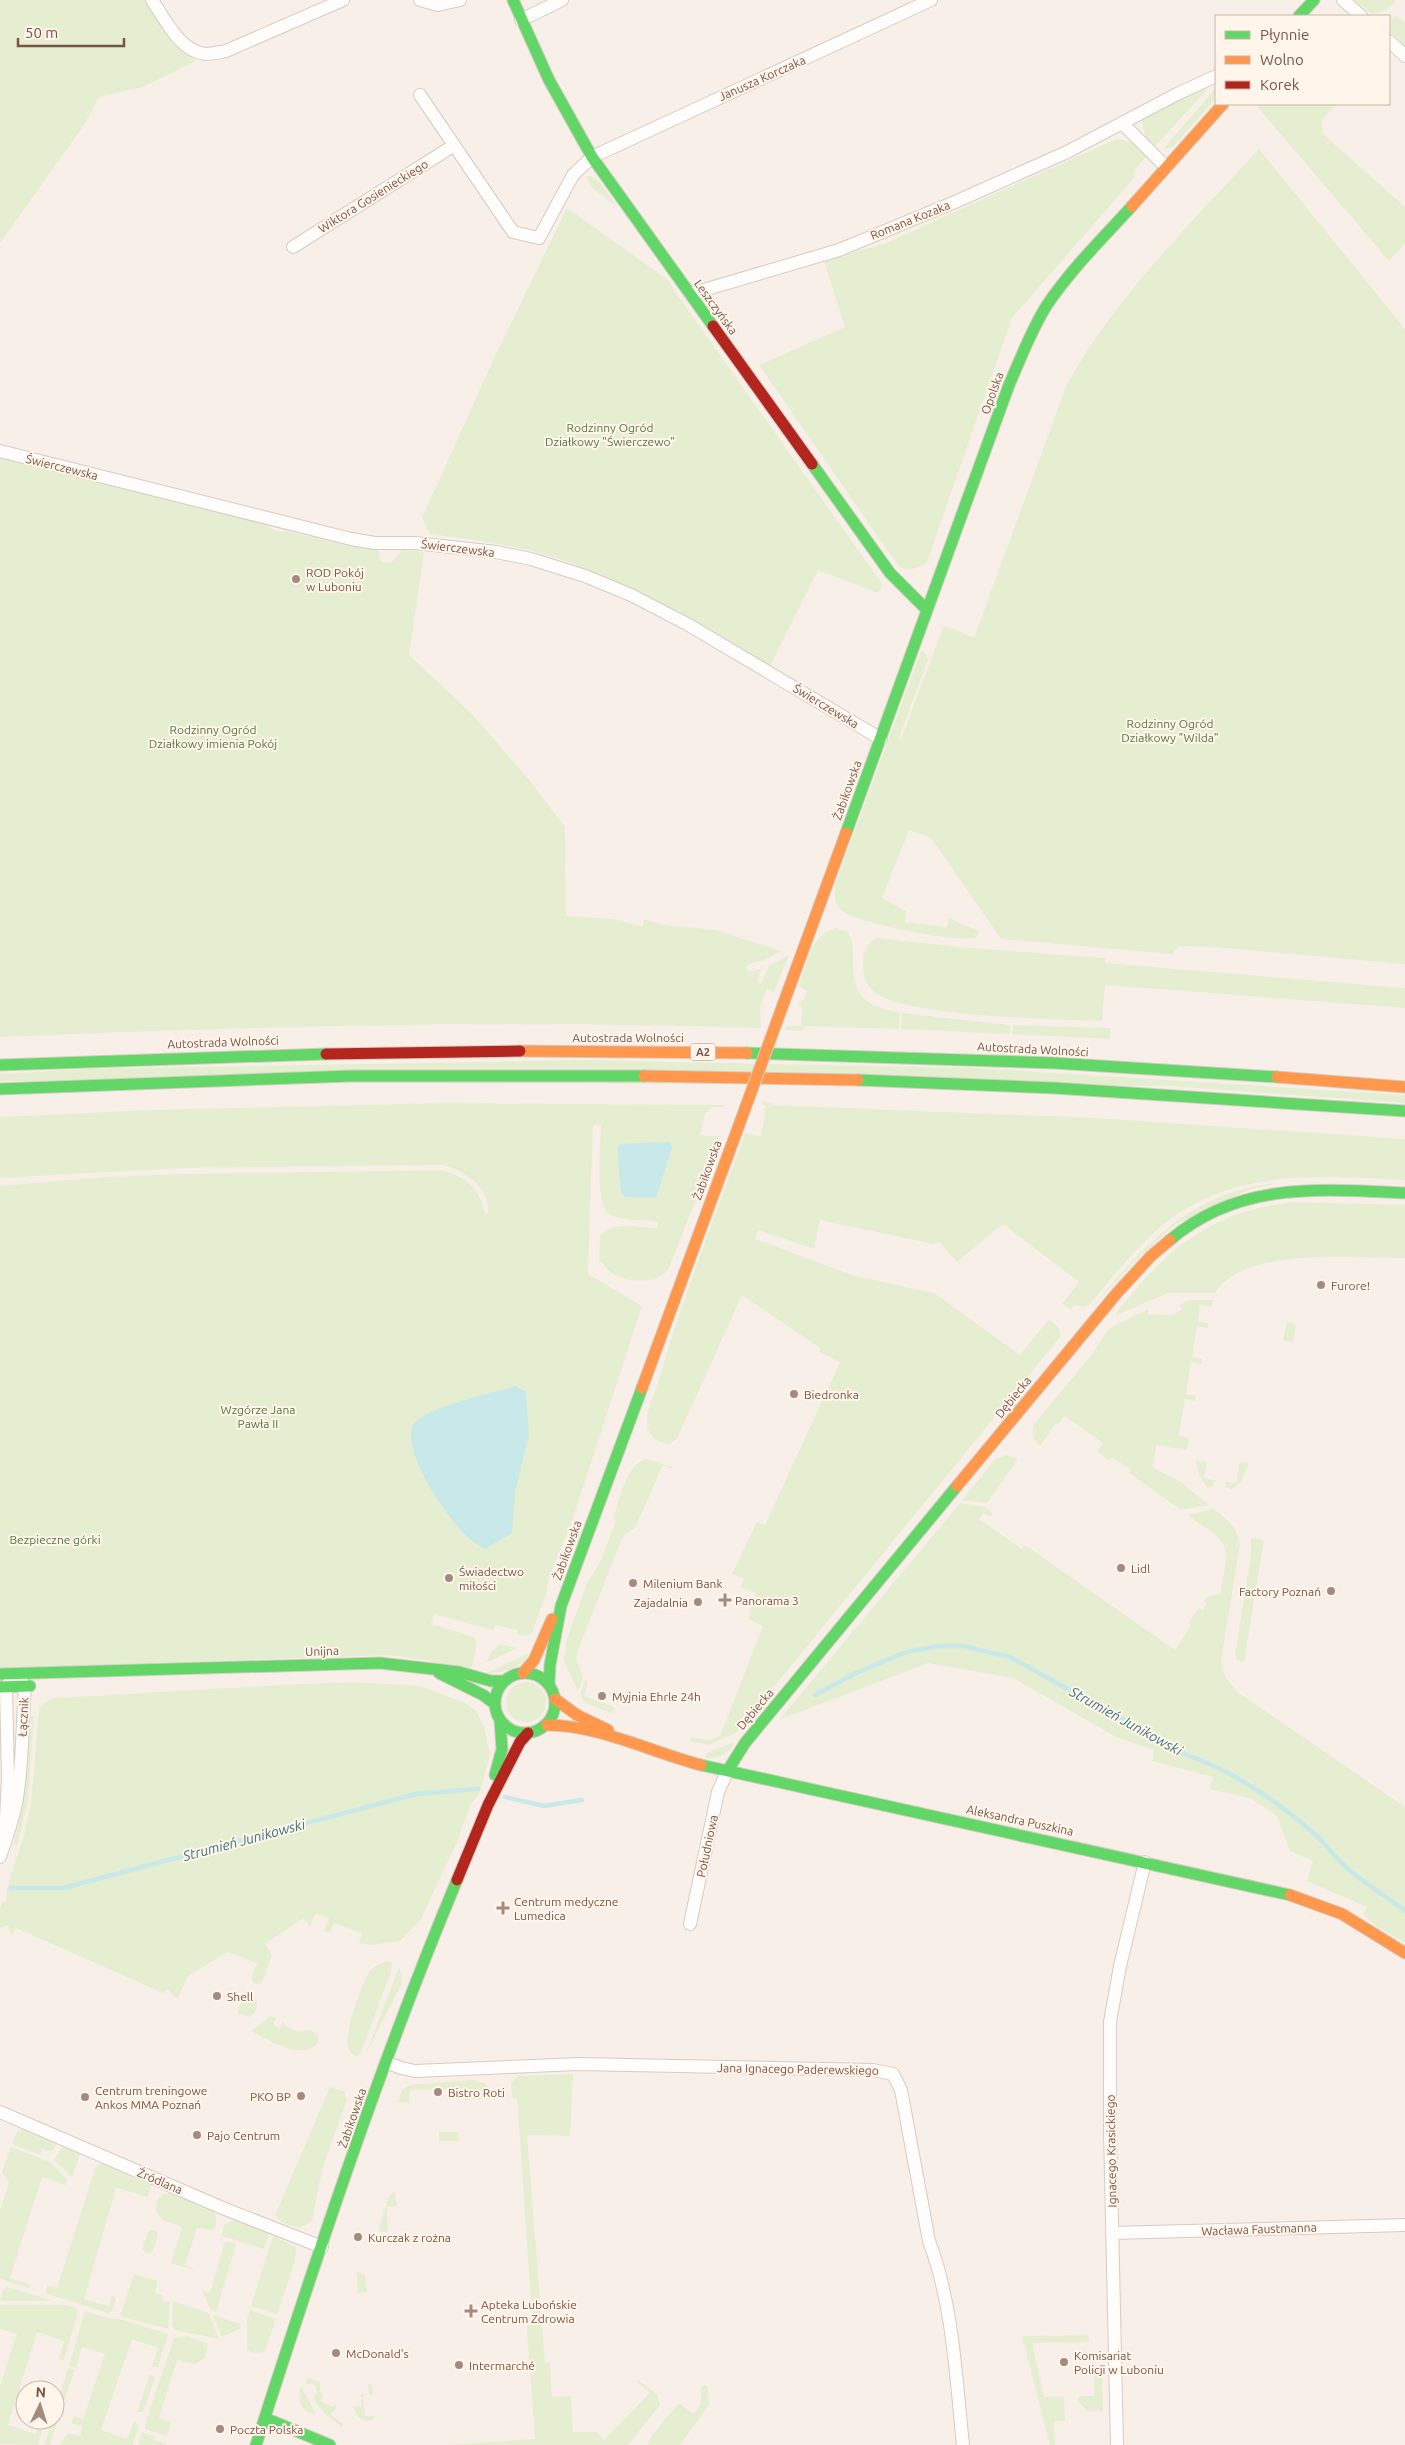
<svg xmlns="http://www.w3.org/2000/svg" width="1405" height="2445" viewBox="0 0 1405 2445" font-family="Ubuntu,sans-serif">
<style>
.green{fill:#e5eed1}
.water{fill:#c9e8e9}
.lines{fill:none;stroke-linecap:round;stroke-linejoin:round}
.stream{stroke:#c9e8e9;stroke-width:4.5}
.street-casing{stroke:#d6cbc5;stroke-width:14}
.fast-casing{stroke:#d7ccc4;stroke-width:13}
.slow-casing{stroke:#d7ccc4;stroke-width:13}
.jam-casing{stroke:#d7ccc4;stroke-width:13}
.street{stroke:#fefdfc;stroke-width:12}
.fast{stroke:#63d668;stroke-width:11}
.slow{stroke:#ff974d;stroke-width:11}
.jam{stroke:#b3261e;stroke-width:11}
.slow-bridge-casing{stroke:#d7ccc4;stroke-width:13;stroke-linecap:butt}
.slow-bridge{stroke:#ff974d;stroke-width:11}
.poi-dot{fill:#a58b7f;stroke:#fff5ea;stroke-width:2}
.labels{text-anchor:middle;dominant-baseline:central;stroke-width:4;stroke-linejoin:round;paint-order:stroke}
.shield{fill:#fff5ea;stroke:#a08477;stroke-width:1}
.shield-label{font-size:11px;font-weight:bold;fill:#785446}
.street-label{font-size:12px;fill:#785446;stroke:#fff5ea}
.park-label{font-size:12px;fill:#51793b;stroke:#fff5ea}
.poi-label{font-size:12px;fill:#785446;stroke:#fff5ea;text-anchor:start}
.water-label{font-size:14px;font-style:italic;fill:#39787e;stroke:#fff5ea}
</style>
<rect width="100%" height="100%" fill="#f8f0e8"/>
<!-- green -->
<path class="green" d="M0,0H147L176,45L196,61L143,87L99,97L84,125L0,243Z
M1354,0H1394L1396,1L1385,11L1372,14Z
M1396,16L1405,22V46L1389,31V20Z
M1207,87L1206,91L1155,146L1146,139L1141,119L1199,89Z
M1216,88V98L1173,147L1163,149Z
M1255,104H1337L1322,120L1323,134L1405,207V243L1389,261Z
M1116,139L1131,142L1147,156L1136,168L1133,179L1012,318L927,562C919,569 910,571 899,567L759,365L845,327L824,261L886,243Z
M1259,149L1405,329V964L1213,947L1178,946L1172,954L1001,939L931,838L909,830L882,898L906,911L905,922L947,927L949,917C958,924 970,925 979,932L977,937C964,945 855,922 842,911C833,904 834,892 836,882L921,651L925,652L928,659L899,738L901,739L944,625L974,638L1067,384C1116,296 1191,223 1259,149Z
M592,176L600,182L618,208L594,189L585,177Z
M567,208L668,280L676,293L883,585L878,593L818,570L770,666C697,624 626,579 546,555C509,543 469,540 430,534L422,518L495,356Z
M0,458L264,524C272,528 277,534 286,531L345,545L378,550L381,562L391,563L403,549L424,552L409,655L472,714L530,781L565,827L566,916L613,919L642,927L644,919L663,925L716,930L781,951L764,960L746,965L747,972L762,969L757,980L761,984L769,966L789,955L774,992L767,989L760,1006L761,1028C507,1020 254,1026 0,1037Z
M835,928L847,931C853,940 853,947 853,957C852,996 863,1005 900,1013L899,1029L805,1026L801,1031L785,1030L787,1026H801L802,1006H798L800,1001L804,999L807,991L799,986C806,965 810,936 835,928Z
M877,938L959,947L1105,958V963L1405,988V1008L1105,985L1102,1021C1059,1019 900,1017 873,991C865,984 863,973 863,963C863,953 867,942 877,938Z
M902,1013L1010,1025V1034L901,1029Z
M1013,1025L1110,1028V1039L1012,1034Z
M581,1060L977,1068L1405,1095V1103L1169,1086L0,1081V1074L82,1069Z
M762,1102L774,1103L771,1105L1096,1118L1405,1139V1180C1317,1176 1230,1167 1158,1229C1132,1252 1111,1279 1089,1305L1083,1307L1075,1305L1071,1309L1062,1304L1079,1282L1003,1224L957,1262L939,1242L933,1244L820,1220L814,1249L758,1230L755,1239L855,1276L934,1293L1020,1355L1049,1319L1058,1327L1061,1336L736,1733L708,1745L690,1741L692,1737L709,1740L720,1736L763,1626L748,1619L756,1593L740,1587L744,1579L732,1574L757,1522L765,1525L840,1362L819,1352L820,1348L742,1295L677,1439L669,1444C658,1443 647,1435 647,1423C646,1408 656,1393 659,1379C683,1295 716,1215 745,1133L761,1137L766,1106L762,1105Z
M444,1103L725,1105L724,1107H713L705,1114L700,1135L721,1136L669,1268C661,1283 631,1283 617,1276C610,1273 606,1268 602,1262L599,1263L600,1236C611,1220 640,1228 657,1228L658,1222C643,1219 625,1222 611,1215C593,1207 601,1144 601,1125H593L588,1274L642,1306L571,1524L549,1577L547,1591L532,1633L529,1635H517L518,1630L495,1625L493,1630L434,1614L431,1624L474,1637L477,1646L471,1670L424,1660L389,1655L0,1668V1186L104,1177L184,1174L439,1170C462,1174 481,1188 484,1212L488,1215C491,1188 466,1171 443,1165L184,1168L0,1178V1117L152,1110Z
M1278,1183L1248,1190L1176,1224L1140,1256L1088,1312C1142,1248 1189,1191 1278,1183Z
M1296,1202L1405,1205V1258C1357,1258 1243,1246 1215,1293H1168L1115,1316C1120,1305 1133,1293 1141,1283C1185,1234 1229,1208 1296,1202Z
M1190,1300H1213L1211,1307L1200,1305L1198,1321L1208,1323V1328L1197,1326L1192,1357L1202,1359V1364L1191,1362L1186,1394L1196,1396L1195,1401L1185,1399L1179,1435L1189,1438L1187,1450L1157,1445L1152,1467L1182,1483L1209,1505L1181,1510L1129,1473L1131,1470L1112,1457L1109,1460L1097,1451L1103,1443L1065,1416L1058,1424L1056,1423L1040,1446C1033,1440 1030,1432 1035,1423L1093,1353L1108,1329L1148,1309V1315L1174,1314L1182,1310L1179,1305Z
M1287,1322L1296,1324L1293,1342L1283,1340Z
M1006,1455L1018,1459L987,1503L962,1500L995,1459Z
M646,1459L673,1467L672,1469L663,1465L635,1528L626,1534L621,1541L578,1650L576,1658L583,1678L578,1691L563,1659L566,1651L565,1644L587,1583L600,1562L616,1521L613,1519C620,1501 625,1465 646,1459Z
M1196,1461L1207,1462L1204,1478L1215,1480L1212,1487L1207,1488L1199,1475Z
M1240,1462L1249,1464L1240,1483L1231,1490L1226,1487L1225,1482L1236,1483Z
M960,1503L984,1507L993,1513L990,1517L983,1513L979,1519L1022,1549L1025,1545L1175,1650L1191,1625L1188,1623L1199,1608L1203,1610L1207,1604L1203,1602L1208,1596L1220,1594C1230,1540 1232,1546 1187,1515L1214,1509C1228,1520 1237,1527 1240,1545L1221,1660C1222,1675 1229,1683 1239,1693L1405,1807V1943L1375,1925L1363,1915L1367,1907L1307,1881L1313,1861L1290,1851L1277,1816L1250,1798L1210,1789L1213,1777L1152,1761L1154,1750L1116,1737L1013,1678L928,1663L779,1720Z
M1251,1538L1264,1540L1244,1662L1237,1660L1235,1654L1251,1555Z
M500,1644L517,1648L486,1663L492,1651Z
M529,1653C522,1668 503,1673 487,1673Z
M585,1680L588,1684L584,1696L616,1708L611,1713L585,1703L580,1694Z
M506 1702a20 20 0 1 1 40 0a20 20 0 1 1-40 0Z
M357,1682L421,1686L467,1704L476,1711L484,1727L490,1754L479,1795L471,1804L457,1842L421,1919L400,1941L372,1945L359,1943L362,1933L334,1923L330,1933L324,1931L329,1918L315,1914L310,1927L303,1918L265,1944L272,1955L262,1983L255,1984L251,1979L257,1963L227,1952L188,1976L178,1998L173,1996L168,1989L163,1993L16,1928L12,1936L8,1925L0,1928V1908L3,1901L5,1902L10,1877L24,1836L31,1804L39,1710L44,1703L54,1698C155,1693 255,1685 357,1682Z
M30,1716H34L28,1801L17,1845L13,1844L22,1808Z
M731,1743L734,1744C727,1755 718,1759 705,1758L707,1753Z
M388,1961L392,1962L391,1972L359,2057C353,2055 349,2053 348,2047C344,2034 362,1980 371,1970C376,1965 381,1963 388,1961Z
M399,1967L402,1976L401,1985L365,2056Z
M246,1997L257,1999C257,2007 257,2013 249,2017L237,2013L242,2000Z
M270,2016L276,2018L273,2025L280,2028L283,2021L286,2026L295,2031C305,2033 311,2026 319,2037L318,2043C301,2062 269,2039 251,2031Z
M573,2074L570,2136L527,2135L545,2363L550,2362L552,2397L571,2396L573,2432H597L604,2440L650,2393L637,2382L638,2380L657,2394L660,2405L628,2445H446L535,2439L526,2318L532,2317L517,2099L512,2098L511,2083L518,2076Z
M473,2080L486,2084L490,2095L488,2099L465,2100V2089L410,2090L409,2103L397,2102L403,2089L410,2085Z
M330,2087L344,2091L347,2099L322,2170L312,2220C304,2232 281,2226 275,2215Z
M23,2129L26,2130L57,2144L52,2152L42,2149L40,2155L12,2144L17,2132Z
M439,2132H458L459,2141H439Z
M63,2146L80,2154L72,2177L54,2160Z
M11,2147L50,2162L67,2180L66,2185L42,2177L10,2278L31,2285L29,2288L0,2279V2210L9,2183L2,2172Z
M99,2164H104L152,2186L148,2197L116,2188L84,2299L109,2306L112,2295L116,2298L112,2311L108,2313L45,2293L47,2285L57,2288L95,2169Z
M395,2191L397,2206L387,2207L388,2232H380L379,2228L389,2196Z
M171,2193L213,2211L216,2216V2226L212,2230L197,2228L185,2265L196,2271L171,2263L182,2227L162,2220L155,2210C156,2200 160,2192 171,2193Z
M234,2220L269,2234L264,2249L222,2236L224,2225Z
M150,2230H155L158,2234L153,2251L147,2254L142,2249L148,2232Z
M273,2236L296,2247L295,2261L277,2314L251,2306Z
M225,2241L236,2244L216,2312L211,2311L202,2291L210,2293Z
M356,2271L365,2275L367,2292L358,2293Z
M134,2274L158,2281L155,2293L163,2295L162,2300L170,2302L168,2329L120,2316Z
M7,2287L54,2301H0L3,2290Z
M173,2301L209,2313L219,2339L175,2330L172,2324Z
M0,2305H65L74,2307L78,2312L64,2361L59,2359L64,2341L37,2332L8,2425L36,2434L40,2420H45L38,2445L0,2444V2386L17,2334L0,2329Z
M250,2310L276,2319L265,2351C260,2355 252,2353 247,2349V2320Z
M85,2311L111,2319H120L168,2334L158,2367H152L158,2348L132,2339L101,2430L127,2439L134,2421L139,2425L133,2445H59L68,2433L80,2436L83,2427L71,2423L74,2416L83,2419L105,2354L82,2347L76,2368L69,2365Z
M213,2315L241,2324V2328L222,2337Z
M1089,2335V2342L1032,2343L1044,2397H1064L1065,2421H1054L1055,2445H1050L1022,2336Z
M187,2336L208,2344L205,2358L195,2364L177,2360L159,2418L171,2422L167,2436L145,2429V2424L174,2338Z
M68,2368L75,2370L64,2401L58,2399Z
M1094,2370H1102L1103,2411H1087L1077,2400L1080,2396H1094Z
M150,2374L155,2378L143,2412H137Z
M307,2378L320,2382V2392L323,2396L321,2401L333,2407L337,2404L335,2410L330,2414L343,2424V2427C330,2420 320,2411 313,2397L317,2393L316,2387L312,2384H306Z
M368,2384H372L373,2394L365,2395L363,2398L365,2416L375,2415L373,2420L366,2421L358,2417L353,2407L362,2406L361,2395L369,2394Z
M705,2385L708,2387L709,2405L680,2445H647L652,2435L679,2403L694,2414L701,2403V2388Z
M301,2386L316,2414C300,2412 297,2400 301,2386Z
M58,2401L63,2403L50,2445H44L52,2420H55Z
M142,2432L155,2437L154,2440L166,2443V2445H138Z"/>
<!-- water -->
<path class="water" d="M668,1142L671,1143L672,1148L656,1198L625,1197L621,1192L617,1149L620,1144Z
M516,1386L526,1392L529,1434L515,1493L512,1533L485,1549C481,1546 475,1544 472,1541C451,1525 400,1451 413,1425C422,1408 496,1392 516,1386Z"/>
<g class="lines">
<!-- stream -->
<path class="stream" d="M815,1695L856,1673L906,1652L940,1646H963L1010,1657L1187,1755C1235,1772 1280,1803 1318,1837C1328,1847 1336,1858 1347,1868C1365,1884 1386,1896 1405,1911
M505,1797L544,1806L582,1800
M11,1888H63L416,1794L478,1789"/>
<!-- street casing -->
<g class="street-casing">
<path id="street" d="M152,0C165,19 180,52 206,54C212,54 220,52 226,51L343,0
M420,0L438,5L460,0
M1343,0L1361,16
M521,20L562,0
M1389,41L1405,56
M420,95L513,232L539,238L573,175L592,157L931,0
M1122,123L1166,167
M293,247L453,146
M690,294L839,250L955,202L1067,152L1177,94L1216,76
M0,451L351,539L375,543H415L496,552L531,559L585,576L631,595L687,624L881,739
M0,1857C6,1838 14,1818 17,1798C23,1761 22,1723 25,1686L15,1675L6,1687L8,1778L5,1840
M690,1924L718,1792L728,1770
M386,2062L401,2068L415,2071L579,2064L873,2070L893,2074L901,2090L929,2241C953,2304 956,2378 963,2445
M0,2112L225,2209L322,2247
M1112,2233L1405,2225
M1117,2445L1110,2131V2022L1120,1966L1145,1862"/>
</g>
<!-- fast casing -->
<g class="fast-casing">
<path id="fast" d="M513,0L549,80L592,157L713,326
M1299,16L1314,0
M812,464L890,573L927,610
M846,833L1009,385C1021,358 1031,330 1047,305C1071,269 1103,238 1132,206
M747,1053L1054,1063L1277,1077
M0,1065L326,1054
M858,1080L1054,1088L1405,1111
M0,1089L351,1076H644
M1170,1240C1239,1181 1320,1189 1405,1193
M439,1673L483,1695L495,1704
M495 1703a30 30 0 1 1 60 0a30 30 0 1 1-60 0Z
M0,1674L380,1663L459,1672L491,1681H505
M549,1684L550,1665L561,1606L642,1388
M0,1687L30,1686
M701,1765L1290,1895
M728,1770L745,1743L957,1486
M495,1775L502,1749L500,1720
M265,2418L330,2445
M256,2445C317,2255 380,2064 457,1880"/>
</g>
<!-- slow casing -->
<g class="slow-casing">
<path id="slow" d="M1132,206L1223,104
M784,1002L846,833
M520,1051L747,1053
M644,1076L858,1080
M1277,1077L1405,1087
M642,1388L738,1128
M957,1486L1117,1293L1151,1256L1170,1240
M523,1673L534,1660L552,1619
M555,1699L577,1715L608,1730
M547,1725C598,1725 651,1752 701,1765
M1290,1895L1342,1914L1405,1953"/>
</g>
<!-- jam casing -->
<g class="jam-casing">
<path id="jam" d="M713,326L812,464
M326,1054L520,1051
M457,1880L488,1805L520,1742L528,1733"/>
</g>
<!-- street -->
<use href="#street" class="street"/>
<!-- fast -->
<use href="#fast" class="fast"/>
<!-- slow -->
<use href="#slow" class="slow"/>
<!-- jam -->
<use href="#jam" class="jam"/>
<!-- slow-bridge casing -->
<g class="slow-bridge-casing">
<path id="slow-bridge" d="M738,1128L784,1002"/>
</g>
<!-- slow-bridge -->
<use href="#slow-bridge" class="slow-bridge"/>
</g>
<!-- markers -->
<g class="poi-dot">
<circle cx="296" cy="579" r="5"/>
<circle cx="1321" cy="1285" r="5"/>
<circle cx="794" cy="1394" r="5"/>
<circle cx="1121" cy="1568" r="5"/>
<circle cx="449" cy="1578" r="5"/>
<circle cx="633" cy="1583" r="5"/>
<circle cx="1331" cy="1591" r="5"/>
<path d="M722.5 1592.5h5v5h5v5h-5v5h-5v-5h-5v-5h5z"/>
<circle cx="698" cy="1602" r="5"/>
<circle cx="602" cy="1696" r="5"/>
<path d="M500.5 1900.5h5v5h5v5h-5v5h-5v-5h-5v-5h5z"/>
<circle cx="217" cy="1996" r="5"/>
<circle cx="438" cy="2092" r="5"/>
<circle cx="301" cy="2096" r="5"/>
<circle cx="85" cy="2097" r="5"/>
<circle cx="197" cy="2135" r="5"/>
<circle cx="358" cy="2237" r="5"/>
<path d="M468.5 2303.5h5v5h5v5h-5v5h-5v-5h-5v-5h5z"/>
<circle cx="336" cy="2353" r="5"/>
<circle cx="1064" cy="2362" r="5"/>
<circle cx="459" cy="2365" r="5"/>
<circle cx="220" cy="2429" r="5"/>
</g>
<g class="labels">
<!-- shield labels -->
<rect class="shield" x="690.5" y="1043.5" width="25" height="17" rx="4"/>
<g class="shield-label">
<text x="703" y="1052">A2</text>
</g>
<!-- street labels -->
<g class="street-label">
<text transform="translate(762 78) rotate(-24)">Janusza Korczaka</text>
<text transform="translate(373 196) rotate(-32)">Wiktora Gosienieckiego</text>
<text transform="translate(910 220) rotate(-22)">Romana Kozaka</text>
<text transform="translate(716 307) rotate(54)">Leszczyńska</text>
<text transform="translate(992 393) rotate(-70)">Opolska</text>
<text transform="translate(62 467) rotate(14)">Świerczewska</text>
<text transform="translate(458 548) rotate(7)">Świerczewska</text>
<text transform="translate(826 706) rotate(31)">Świerczewska</text>
<text transform="translate(847 790) rotate(-70)">Żabikowska</text>
<text x="628" y="1037">Autostrada Wolności</text>
<text transform="translate(223 1042) rotate(-2)">Autostrada Wolności</text>
<text transform="translate(1033 1049) rotate(3)">Autostrada Wolności</text>
<text transform="translate(707 1170) rotate(-70)">Żabikowska</text>
<text transform="translate(1013 1397) rotate(-51)">Dębiecka</text>
<text transform="translate(567 1550) rotate(-70)">Żabikowska</text>
<text transform="translate(322 1651) rotate(-2)">Unijna</text>
<text transform="translate(755 1709) rotate(-50)">Dębiecka</text>
<text transform="translate(23 1717) rotate(-87)">Łącznik</text>
<text transform="translate(1020 1820) rotate(12)">Aleksandra Puszkina</text>
<text transform="translate(707 1846) rotate(-78)">Południowa</text>
<text transform="translate(798 2069) rotate(1)">Jana Ignacego Paderewskiego</text>
<text transform="translate(352 2118) rotate(-71)">Żabikowska</text>
<text transform="translate(1111 2151) rotate(-91)">Ignacego Krasickiego</text>
<text transform="translate(160 2181) rotate(23)">Źródlana</text>
<text transform="translate(1259 2229) rotate(-2)">Wacława Faustmanna</text>
</g>
<!-- park labels -->
<g class="park-label">
<text x="610" y="427">Rodzinny Ogród<tspan x="610" dy="14">Działkowy "Świerczewo"</tspan></text>
<text x="1170" y="723">Rodzinny Ogród<tspan x="1170" dy="14">Działkowy "Wilda"</tspan></text>
<text x="213" y="729">Rodzinny Ogród<tspan x="213" dy="14">Działkowy imienia Pokój</tspan></text>
<text x="258" y="1409">Wzgórze Jana<tspan x="258" dy="14">Pawła II</tspan></text>
<text x="55" y="1539">Bezpieczne górki</text>
</g>
<!-- poi labels -->
<g class="poi-label">
<text x="306" y="572">ROD Pokój<tspan x="306" dy="14">w Luboniu</tspan></text>
<text x="1331" y="1285">Furore!</text>
<text x="804" y="1394">Biedronka</text>
<text x="1131" y="1568">Lidl</text>
<text x="459" y="1571">Świadectwo<tspan x="459" dy="14">miłości</tspan></text>
<text x="643" y="1583">Milenium Bank</text>
<text x="1321" y="1591" text-anchor="end">Factory Poznań</text>
<text x="735" y="1600">Panorama 3</text>
<text x="688" y="1602" text-anchor="end">Zajadalnia</text>
<text x="612" y="1696">Myjnia Ehrle 24h</text>
<text x="514" y="1901">Centrum medyczne<tspan x="514" dy="14">Lumedica</tspan></text>
<text x="227" y="1996">Shell</text>
<text x="95" y="2090">Centrum treningowe<tspan x="95" dy="14">Ankos MMA Poznań</tspan></text>
<text x="448" y="2092">Bistro Roti</text>
<text x="291" y="2096" text-anchor="end">PKO BP</text>
<text x="207" y="2135">Pajo Centrum</text>
<text x="368" y="2237">Kurczak z rożna</text>
<text x="481" y="2304">Apteka Lubońskie<tspan x="481" dy="14">Centrum Zdrowia</tspan></text>
<text x="346" y="2353">McDonald's</text>
<text x="1074" y="2355">Komisariat<tspan x="1074" dy="14">Policji w Luboniu</tspan></text>
<text x="469" y="2365">Intermarché</text>
<text x="230" y="2429">Poczta Polska</text>
</g>
<!-- water labels -->
<g class="water-label">
<text transform="translate(1126 1721) rotate(29)">Strumień Junikowski</text>
<text transform="translate(244 1840) rotate(-15)">Strumień Junikowski</text>
</g>
</g>
<!-- legend -->
<rect x="1215" y="15" width="175" height="90" fill="#fff5ea" stroke="#c9b5a8"/>
<rect x="1225" y="31" width="25" height="8" fill="#63d668" stroke="#c9b5a8"/>
<text x="1260" y="40" font-size="15" fill="#785446">Płynnie</text>
<rect x="1225" y="56" width="25" height="8" fill="#ff974d" stroke="#c9b5a8"/>
<text x="1260" y="65" font-size="15" fill="#785446">Wolno</text>
<rect x="1225" y="81" width="25" height="8" fill="#b3261e" stroke="#c9b5a8"/>
<text x="1260" y="90" font-size="15" fill="#785446">Korek</text>
<!-- north arrow -->
<g transform="translate(40 2405) rotate(4)"><circle r="24" fill="#fff5ea" stroke="#c9b5a8"/>
<path d="M0-4L9 19L0 12L-9 19Z" fill="#a58b7f"/>
<text y="-8" font-size="14" font-weight="bold" text-anchor="middle" fill="#785446">N</text>
</g>
<!-- scale -->
<path d="M18 38v8h106v-8" fill="none" stroke="#785446" stroke-width="2.5"/>
<text x="25" y="38" font-size="15" fill="#785446" stroke="#fff5ea" stroke-width="4" paint-order="stroke">50 m</text>
</svg>
